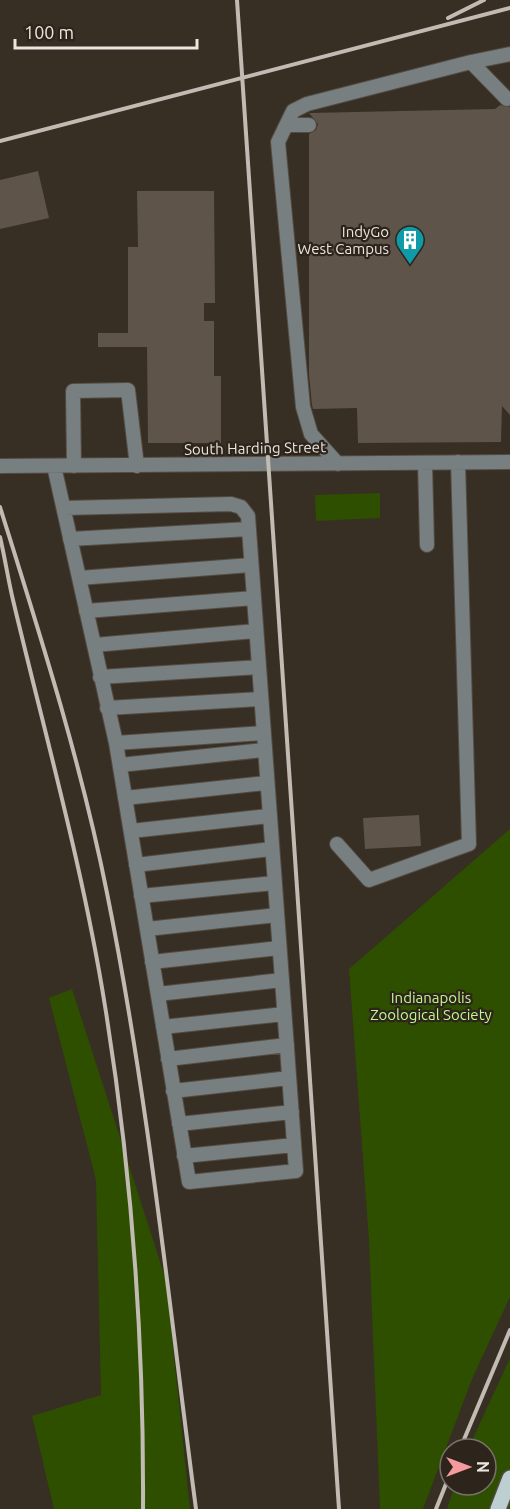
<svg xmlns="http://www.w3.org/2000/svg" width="510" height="1509" viewBox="0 0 510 1509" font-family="Ubuntu,sans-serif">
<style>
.green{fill:#2e4f00}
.building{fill:#5f544a}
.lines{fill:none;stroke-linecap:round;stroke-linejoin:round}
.minor-casing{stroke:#544b42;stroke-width:16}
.major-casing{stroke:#544b42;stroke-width:18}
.minor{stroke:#777f80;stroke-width:14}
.major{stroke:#becfd1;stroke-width:15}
.rail{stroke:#c1bbb4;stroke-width:4}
.labels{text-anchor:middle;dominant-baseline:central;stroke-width:4.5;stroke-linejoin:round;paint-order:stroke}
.poi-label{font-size:15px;fill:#ece6e0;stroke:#2d241b;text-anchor:end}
.street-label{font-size:15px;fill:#ece6e0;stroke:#2d241b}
.park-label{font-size:15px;fill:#c0f68f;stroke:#2d241b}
</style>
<rect width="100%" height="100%" fill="#372e24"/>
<!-- green -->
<path class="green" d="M380,493V518L316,521L315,495Z
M510,829V1297L472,1379L423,1509H380L369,1240L349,969Z
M72,989L166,1280L190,1509H54L32,1416L101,1395L96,1180L49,998Z
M510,1358V1509H447L455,1485H486V1449H468Z"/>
<!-- building -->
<path class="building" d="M500,105L510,107V415L502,406L501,442L358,443L357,408L313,409L312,405L309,375V134L316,130L318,124L309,113L495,109Z
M38,171L49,218L0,229V180Z
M137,191H214L215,303H204V321H214V376H221V443H148L147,347H98V333H128V247H138Z
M419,815L421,846L365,849L363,818Z"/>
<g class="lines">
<!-- minor casing -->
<g class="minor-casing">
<path id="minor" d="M471,62L507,99
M288,125H309
M425,463L427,545
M338,464L311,434L303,407L278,142L293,111L307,104L471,62L510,54
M0,466L510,462
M54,466L116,743L189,1182L296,1171L248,516L241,507L231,504L64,508
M74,466L73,391L128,390L137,466
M70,539L249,529
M79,578L251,565
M86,611L254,598
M94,645L256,631
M100,677L259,667
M107,708L261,699
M116,743L262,733
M120,765L264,750
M125,798L266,783
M131,831L269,816
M337,844L369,880L469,844L458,462
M136,865L271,849
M141,896L274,883
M147,929L277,915
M152,962L279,948
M158,994L282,980
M163,1027L284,1014
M168,1059L287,1045
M173,1091L289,1078
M179,1124L292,1112
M184,1156L294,1145"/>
</g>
<!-- major casing -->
<g class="major-casing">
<path id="major" d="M498,1509L510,1478"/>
</g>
<!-- minor -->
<use href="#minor" class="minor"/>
<!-- major -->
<use href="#major" class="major"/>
<!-- rail -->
<path class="rail" d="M237,0L339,1509
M448,18L484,0
M0,141L510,8
M0,507C40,635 81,762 107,893C148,1096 169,1304 196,1509
M0,537C5,558 8,579 13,600C45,735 83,868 105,1006C132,1173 144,1340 143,1509
M460,1449L510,1330
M436,1509L450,1474"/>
</g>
<!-- icons -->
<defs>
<g id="building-pin" transform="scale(1.5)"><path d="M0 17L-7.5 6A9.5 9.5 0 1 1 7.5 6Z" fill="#0f9aa8" stroke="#2d241b"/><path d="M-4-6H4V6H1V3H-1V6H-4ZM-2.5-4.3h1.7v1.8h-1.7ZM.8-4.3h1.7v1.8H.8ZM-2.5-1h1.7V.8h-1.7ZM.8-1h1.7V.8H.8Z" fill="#fff"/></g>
</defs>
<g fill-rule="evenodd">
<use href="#building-pin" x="410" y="240"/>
</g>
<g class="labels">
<!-- poi labels -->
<g class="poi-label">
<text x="389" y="231">IndyGo<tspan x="389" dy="17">West Campus</tspan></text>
</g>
<!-- street labels -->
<g class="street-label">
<text transform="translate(255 448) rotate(-1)">South Harding Street</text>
</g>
<!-- park labels -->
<g class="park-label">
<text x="431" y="997">Indianapolis<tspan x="431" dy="17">Zoological Society</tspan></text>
</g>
</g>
<!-- north arrow -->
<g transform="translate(468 1467) rotate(90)"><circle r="28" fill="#2d241b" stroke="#79726a" stroke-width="1.5"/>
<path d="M0-4.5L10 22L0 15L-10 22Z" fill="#f59b9e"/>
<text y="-9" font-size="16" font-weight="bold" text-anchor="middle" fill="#ece6e0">N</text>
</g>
<!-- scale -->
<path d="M15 39v9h182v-9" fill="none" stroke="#ece6e0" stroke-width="3"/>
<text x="24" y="39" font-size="18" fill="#ece6e0" stroke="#2d241b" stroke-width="4.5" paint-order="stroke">100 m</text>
</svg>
